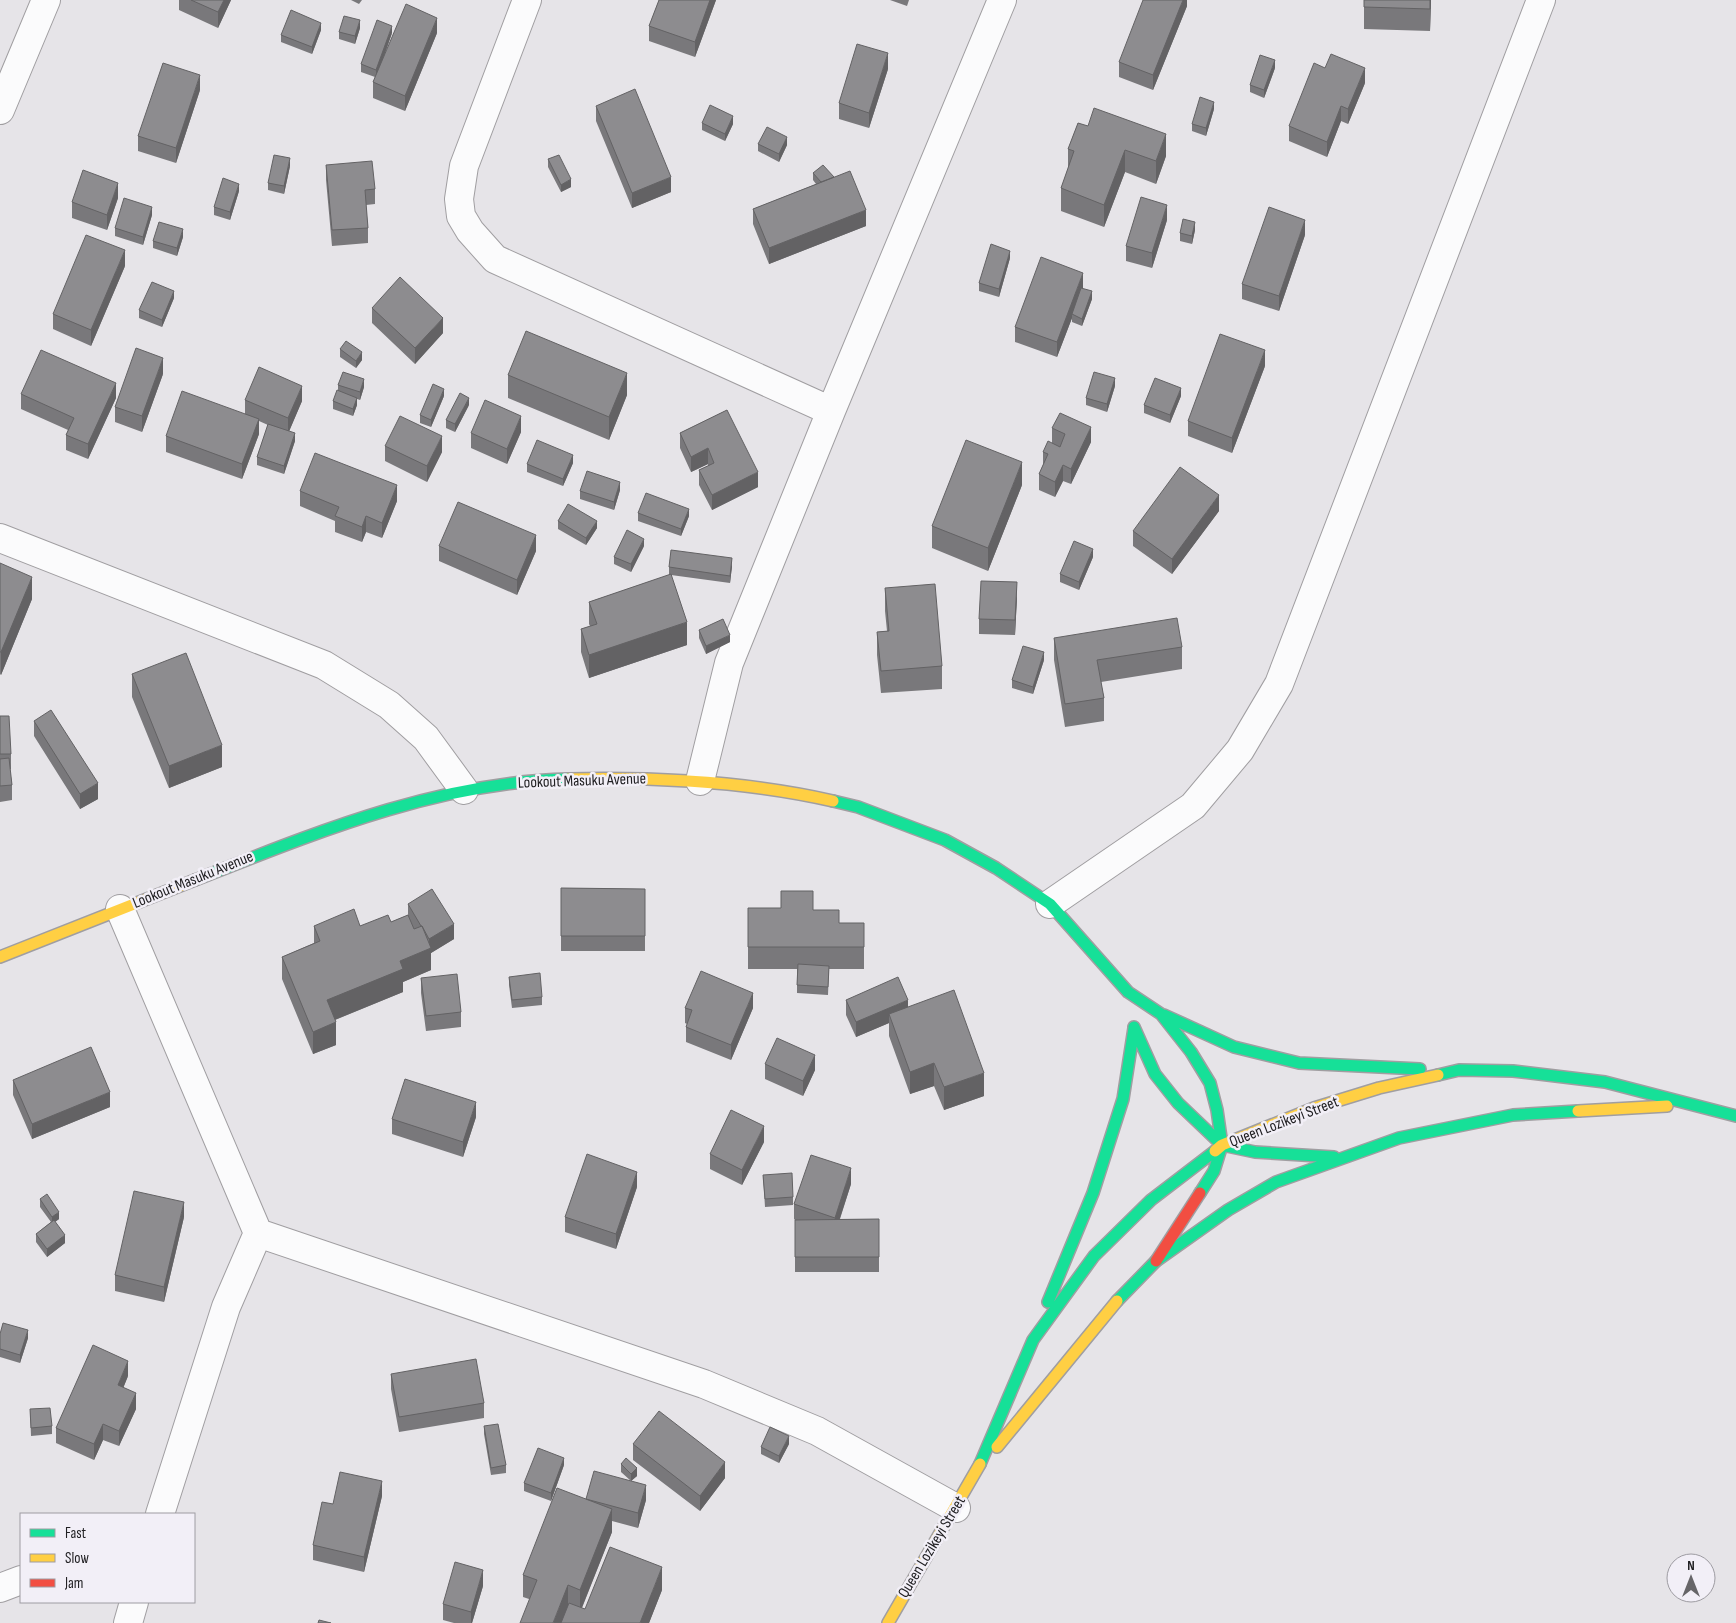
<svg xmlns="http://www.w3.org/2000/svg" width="1736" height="1623" viewBox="0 0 1736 1623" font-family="'Sofia Sans Condensed',sans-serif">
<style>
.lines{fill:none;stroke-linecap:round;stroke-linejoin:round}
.street-casing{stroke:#a09ea1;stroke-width:30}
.fast-casing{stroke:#a09ea1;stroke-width:14}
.slow-casing{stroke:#a09ea1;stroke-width:14}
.jam-casing{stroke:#a09ea1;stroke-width:14}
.street{stroke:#fbfbfc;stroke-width:28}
.fast{stroke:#16e098;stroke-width:11}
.slow{stroke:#ffcf43;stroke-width:11}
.jam{stroke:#f24e42;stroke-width:11}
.wall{fill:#79787b}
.shaded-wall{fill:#636264}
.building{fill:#8d8c8f;stroke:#636264}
.labels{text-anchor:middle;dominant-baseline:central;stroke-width:5;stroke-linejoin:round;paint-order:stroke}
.street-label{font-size:16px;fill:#212023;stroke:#f2eff7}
</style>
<rect width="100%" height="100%" fill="#e6e4e8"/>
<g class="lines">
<!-- street casing -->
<g class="street-casing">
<path id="street" d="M527,0L464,166L459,199L461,216L470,231L495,259L831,411
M0,110L46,0
M0,538L324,665L389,705L426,738L464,790
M700,781L729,663L831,411L1002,0
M1050,904L1193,806L1240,750L1279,684L1541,0
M120,909L258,1233L226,1307L160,1514
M258,1233L704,1384L817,1431L956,1508
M0,1588L21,1580
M128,1623L134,1602"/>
</g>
<!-- fast casing -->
<g class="fast-casing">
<path id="fast" d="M833,801L858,807L945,840L996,868L1050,904L1128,992L1161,1014L1191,1052L1210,1083L1217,1110L1222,1145L1214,1171L1200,1193
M195,880C315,833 437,782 568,779
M1164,1015L1234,1047L1299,1063L1420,1069
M1134,1027L1155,1074L1178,1103L1222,1145L1255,1152L1334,1157
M1438,1075L1459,1070L1513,1071L1605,1082L1736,1116
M1117,1301L1156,1261L1228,1210L1276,1182L1399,1138L1513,1115L1578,1111
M1048,1302L1093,1193L1123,1099L1134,1028
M980,1464L1033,1340L1094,1256L1151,1200L1215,1151"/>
</g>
<!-- slow casing -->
<g class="slow-casing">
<path id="slow" d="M568,779C657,777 746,781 833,801
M0,957L195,880
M1578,1111L1667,1106
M1215,1151L1222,1145L1314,1108L1379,1088L1438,1075
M997,1447L1117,1301
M888,1623L980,1464"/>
</g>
<!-- jam casing -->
<g class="jam-casing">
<path id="jam" d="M1156,1261L1200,1193"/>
</g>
<!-- street -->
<use href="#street" class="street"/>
<!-- fast -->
<use href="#fast" class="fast"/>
<!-- slow -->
<use href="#slow" class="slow"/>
<!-- jam -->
<use href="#jam" class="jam"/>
</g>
<!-- wall -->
<path class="wall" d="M179,0H231L218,28L179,10Z
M351,0H362L359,4Z
M659,0H716L695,57L649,41V26Z
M890,0H909L907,6Z
M1187,0V6L1153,90L1119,77V62Z
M1364,0H1431L1430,31L1364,29Z
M360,28L355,44L339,39V32Z
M321,30L312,54L281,42V35Z
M392,33L385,54L437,33L405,111L373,98V82L375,77L361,72V64Z
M1275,68L1264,98L1250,92V85Z
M888,69L869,128L839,119V103Z
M1365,83L1348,124L1341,121L1327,157L1289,141V126Z
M200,90L176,163L138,151V136Z
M596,106L671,192L632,208L596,121Z
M1214,109L1206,136L1192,131V124Z
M702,123L733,124L725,141L702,130Z
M1078,123L1166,156L1156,184L1125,172L1104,227L1061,211V188L1068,169V149Z
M758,144L787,145L779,162L758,151Z
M548,159L571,187L561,192L548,167Z
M326,165L375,189V204L366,205L368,228V243L332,246L326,180Z
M290,166L284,194L268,190V183Z
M813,173L834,177L866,226L769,264L753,224V209L816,184L813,180Z
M239,191L230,220L214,215V207Z
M118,198L107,230L72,218V202Z
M152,215L143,245L115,236V228Z
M1167,220L1152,268L1126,261V246Z
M1195,230L1192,244L1180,241V233Z
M1305,235L1279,311L1242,299V284Z
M183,237L177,256L153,248V241Z
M1010,258L999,297L979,291V283Z
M125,266L91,346L53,329V314Z
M1082,288L1092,299L1082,326L1072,322V318L1057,357L1015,342V327Z
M174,298L162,327L139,318V310Z
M372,308L443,333L415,364L372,323Z
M340,349L362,360L356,368L340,357Z
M1265,366L1232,453L1188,436V421Z
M163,374L142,432L115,422V407Z
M508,375L627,395L609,440L508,398Z
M338,385L364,387L360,400L357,399V405L353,416L333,409V401L338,391Z
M1115,386L1107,412L1086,405V398Z
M21,394L116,398L88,459L66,450V435L68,430L21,409Z
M444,396L431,427L420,423V415Z
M1181,396L1170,423L1144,413V405Z
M245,400L302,401L289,431L295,441L284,474L257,465V457L268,425L259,421V434L242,479L166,452V436L245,414Z
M469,405L455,432L446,428V420Z
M727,410L758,487L712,510L699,485V470L708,466V464L691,472L680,448V433Z
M1052,428L1091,442L1071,484L1063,481L1055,497L1039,490V474L1043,465V452L1052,443Z
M521,432L507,464L471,448V433Z
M385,446L442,452L427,482L385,461Z
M573,463L563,486L527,472V464Z
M1022,485L988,571L932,548V526Z
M620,490L614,510L580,499V491Z
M300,491L397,501L382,538L366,532L362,542L335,532V521L300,506Z
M1219,511L1172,574L1133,546V531Z
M638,513L689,516L681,536L638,521Z
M558,521L597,528L586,545L558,529Z
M439,546L536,551L517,595L439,561Z
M644,546L631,572L614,564V557Z
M1093,557L1079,590L1060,582V574Z
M0,563L32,599L1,675L0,674Z
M732,566L730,583L671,575L687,645L589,678L581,652V629L590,626L589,624V602L669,575V567Z
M885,588L942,666V689L881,693L877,655V632L887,631L885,611Z
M1017,597L1015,635L979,634V619Z
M699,630L730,642L706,654L699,638Z
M1054,638L1182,647V669L1101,682L1104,698V721L1065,727L1054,660Z
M1044,660L1033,694L1012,688V680Z
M132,674L222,767L169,788L132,697Z
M0,716L11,754V769H10L12,785V800L0,802Z
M34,721L98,799L80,809L34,736Z
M561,888L645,889V951H561Z
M408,904L454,939L431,953V970L403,982V992L335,1020L336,1045L313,1054L282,979V957L314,943V926H360L391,922L408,915Z
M748,908L813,910L839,923H864V969H829L828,995L797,993V969H748Z
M509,977L542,997V1005L512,1008L509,985Z
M421,978L461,1012V1027L426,1031L421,993Z
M846,1000L908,1007L984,1096L944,1110L934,1086L910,1094L889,1036V1023L856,1037L846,1015Z
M685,1008H753L731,1060L686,1042V1027L687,1024L685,1023Z
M765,1064L815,1070L803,1096L765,1079Z
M13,1080L110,1107L32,1139L13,1095Z
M476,1117L463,1157L392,1134V1119Z
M764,1142L742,1185L710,1169V1154Z
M763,1175L793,1197V1205L765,1207Z
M851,1184L840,1219H879V1272H795V1220L794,1219V1204Z
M637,1187L616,1249L565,1232V1217Z
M40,1199L59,1219L55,1222L65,1243L47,1257L36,1242V1234L51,1222L40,1207Z
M184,1217L164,1302L115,1291V1275Z
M0,1334L28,1338L20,1363L0,1357Z
M391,1374L484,1403V1418L399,1432L391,1389Z
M128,1376L123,1388L136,1409L119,1446L103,1440L94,1460L56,1443V1428Z
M30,1409L52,1426V1434L31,1436Z
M484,1426L506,1465V1473L491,1475L484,1434Z
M633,1444L725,1478L700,1511L633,1460Z
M789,1444L779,1463L761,1454V1447Z
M621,1464L637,1476L631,1481L646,1500L638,1528L612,1521V1532L582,1608L585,1609L662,1590L649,1623L529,1599L523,1597V1575L586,1499L631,1481L621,1472Z
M564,1465L551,1501L524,1491V1483Z
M382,1496L364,1572L313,1560V1545L333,1504Z
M483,1586L472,1623H454L443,1620V1604Z"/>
<!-- shaded-wall -->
<path class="shaded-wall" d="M224,0H231L218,28V12Z
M710,0H716L695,57V42Z
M1183,0H1187V6L1153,90V75Z
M1430,0H1431L1430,31Z
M437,18V33L405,111V96Z
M360,20V28L355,44V36Z
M321,23V30L312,54V47Z
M392,26V33L376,78V70Z
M888,53V69L869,128V113Z
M1275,60V68L1264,98V90Z
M1365,68V83L1348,124V109Z
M200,75V90L176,163V148Z
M1214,102V109L1206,136V128Z
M1341,106V121L1327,157V142Z
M733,116V124L725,141V134Z
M1166,134V156L1156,184V161Z
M787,137V145L779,162V154Z
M1125,150V172L1104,227V205Z
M290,158V166L284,194V186Z
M671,177V192L632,208V193Z
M571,179V187L561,192V185Z
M118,183V198L107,230V215Z
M239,184V191L230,220V212Z
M1167,205V220L1152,268V253Z
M152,207V215L143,245V237Z
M866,210V226L769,264V248Z
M1305,220V235L1279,311V296Z
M1195,222V230L1192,244V236Z
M183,229V237L177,256V248Z
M125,250V266L91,346V330Z
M1010,251V258L999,297V289Z
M1083,273V288L1073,315L1072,314V318L1057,357V342Z
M174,291V298L162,327V320Z
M1092,291V299L1082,326V319Z
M443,318V333L415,364V348Z
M1265,350V366L1232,453V438Z
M362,352V360L356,368V361Z
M163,358V374L142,432V416Z
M627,373V395L609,440V417Z
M1115,378V386L1107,412V404Z
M364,379V387L360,400V392Z
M116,383V398L88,459V444Z
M302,386V401L288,434V418Z
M1181,388V396L1170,423V415Z
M444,389V396L431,427V420Z
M357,398V405L353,416V409Z
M469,398V405L455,432V424Z
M521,416V432L507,464V449Z
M259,419V434L242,479V464Z
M1091,427V442L1071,484V469Z
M295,433V441L284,474V466Z
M442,436V452L427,482V466Z
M708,448V464L691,472V457Z
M573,455V463L563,486V479Z
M1022,462V485L988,571V548Z
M1063,465V481L1055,497V482Z
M758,472V487L712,510V495Z
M620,482V490L614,510V502Z
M397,485V501L382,538V523Z
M1219,495V511L1172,574V559Z
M689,509V516L681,536V529Z
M366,516V532L362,542V527Z
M597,521V528L586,545V538Z
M536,535V551L517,595V580Z
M644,539V546L631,572V564Z
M1093,549V557L1079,590V582Z
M732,558V566L730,583V576Z
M32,577V599L1,675V652Z
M1017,582V597L1015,635V620Z
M687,622V645L589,678V655Z
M730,635V642L706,654V646Z
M1044,652V660L1033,694V687Z
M222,745V767L169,788V766Z
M98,783V799L80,809V794Z
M454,924V939L431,953V970L403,982V992L327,1023V1000L400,961L429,949V939Z
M753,993V1008L731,1060V1045Z
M908,1000V1015L889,1014V1023L856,1037V1022Z
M336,1022V1045L313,1054V1032Z
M815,1055V1070L803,1096V1081Z
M934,1063V1086L910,1094V1072Z
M984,1073V1096L944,1110V1087Z
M110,1092V1107L32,1139V1124Z
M476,1102V1117L463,1157V1142Z
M764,1126V1142L742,1185V1170Z
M851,1168V1184L835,1233V1218Z
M637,1172V1187L616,1249V1234Z
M184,1202V1217L164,1302V1287Z
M59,1212V1219L52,1224V1217Z
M65,1235V1243L47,1257V1249Z
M28,1330V1338L20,1363V1355Z
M128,1361V1376L118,1401V1385Z
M136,1393V1409L119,1446V1431Z
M103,1424V1440L94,1460V1444Z
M789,1436V1444L779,1463V1456Z
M564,1458V1465L551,1501V1493Z
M725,1462V1478L700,1511V1496Z
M637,1468V1476L631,1481V1474Z
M382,1481V1496L364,1572V1557Z
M646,1485V1500L638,1528V1513Z
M612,1509V1532L580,1612V1590Z
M662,1567V1590L649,1623H640Z
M483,1570V1586L472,1623H471V1612Z
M568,1585V1608L562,1623H553Z"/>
<!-- building -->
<path class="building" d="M191,0H224L218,12Z
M659,0H710L695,42L649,26Z
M1143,0H1183L1153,75L1119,62Z
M1364,0H1430V9L1364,7Z
M406,4L437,18L405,96L373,82Z
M291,10L321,23L312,47L281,35Z
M344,16L360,20L355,36L339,32Z
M377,20L392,26L376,70L361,64Z
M857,44L888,53L869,113L839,103Z
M1331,54L1365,68L1348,109L1341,106L1327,142L1289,126L1314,63L1325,68Z
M1260,55L1275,60L1264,90L1250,85Z
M163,63L200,75L176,148L138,136Z
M635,89L671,177L632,193L596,106Z
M1200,97L1214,102L1206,128L1192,124Z
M710,105L733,116L725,134L702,123Z
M1094,108L1166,134L1156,161L1125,150L1104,205L1061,188L1074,151L1068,149L1078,123L1088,126Z
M767,127L787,137L779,154L758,144Z
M274,155L290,158L284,186L268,183Z
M559,155L571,179L561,185L548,159Z
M372,161L375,189L365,190L368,228L332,230L326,165Z
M823,165L834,177L821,182L813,173Z
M83,170L118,183L107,215L72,202Z
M850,171L866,210L769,248L753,209Z
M223,178L239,184L230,212L214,207Z
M1141,197L1167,205L1152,253L1126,246Z
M124,198L152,207L143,237L115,228Z
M1269,207L1305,220L1279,296L1242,284Z
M1183,219L1195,222L1192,236L1180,233Z
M159,222L183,229L177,248L153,241Z
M86,235L125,250L91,330L53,314Z
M991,244L1010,251L999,289L979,283Z
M1041,257L1083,273L1057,342L1015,327Z
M400,277L443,318L415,348L372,308Z
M152,282L174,291L162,320L139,310Z
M1081,288L1092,291L1082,319L1072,314Z
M526,331L627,373L609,417L508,375Z
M1220,334L1265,350L1232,438L1188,421Z
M346,341L362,352L356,361L340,349Z
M136,348L163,358L142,416L115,407Z
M41,350L116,383L88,444L66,435L74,418L21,394Z
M259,367L302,386L288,418L245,400Z
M343,372L364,379L360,392L338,385Z
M1094,372L1115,378L1107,404L1086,398Z
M1155,378L1181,388L1170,415L1144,405Z
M433,384L444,389L431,420L420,415Z
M337,390L357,398L353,409L333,401Z
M182,391L259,419L242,464L166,436Z
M460,393L469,398L455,424L446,420Z
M485,400L521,416L507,449L471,433Z
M727,410L758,472L712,495L699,470L714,463L708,448L691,457L680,433Z
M1060,413L1091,427L1071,469L1063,465L1055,482L1039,474L1048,454L1043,452L1048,441L1060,447L1065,434L1052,428Z
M400,416L442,436L427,466L385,446Z
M268,424L295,433L284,466L257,457Z
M537,440L573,455L563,479L527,464Z
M966,440L1022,462L988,548L932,526Z
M315,453L397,485L382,523L366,516L362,527L335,516L339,507L300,491Z
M1180,467L1219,495L1172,559L1133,531Z
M587,471L620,482L614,502L580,491Z
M646,493L689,509L681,529L638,513Z
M458,502L536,535L517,580L439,546Z
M568,504L597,521L586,538L558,521Z
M627,530L644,539L631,564L614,557Z
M1074,541L1093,549L1079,582L1060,574Z
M671,550L732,558L730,576L669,567Z
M0,563L32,577L1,652H0Z
M671,574L687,622L589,655L581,629L597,624L589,602Z
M981,581L1017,582L1015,620L979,619Z
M935,584L942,666L881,671L877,632L889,631L885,588Z
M1177,618L1182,647L1097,660L1104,698L1065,704L1054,638Z
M723,619L730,635L706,646L699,630Z
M1023,646L1044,652L1033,687L1012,680Z
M186,653L222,745L169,766L132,674Z
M51,710L98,783L80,794L34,721Z
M0,716H9L11,754H0Z
M9,758L12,785L0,786V759Z
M561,888L645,889V936H561Z
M432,889L454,924L429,939L422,926H421L408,904Z
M781,891H813V910H839V923H864V947H748V908H781Z
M354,909L360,926L388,915L391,922L408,915L414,929L422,926L431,948L400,961L403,969L327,1000L336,1022L313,1032L282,957L320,941L314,926Z
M798,964L829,966L828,987L797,985Z
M701,971L753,993L731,1045L686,1027L692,1010L685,1008Z
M540,973L542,997L512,1000L509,977Z
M457,974L461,1012L426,1016L421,978Z
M898,977L908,1000L856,1022L846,1000Z
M954,990L984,1073L944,1087L934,1063L910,1072L889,1014Z
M777,1038L815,1055L803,1081L765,1064Z
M91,1047L110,1092L32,1124L13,1080Z
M405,1079L476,1102L463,1142L392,1119Z
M731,1110L764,1126L742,1170L710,1154Z
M587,1154L637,1172L616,1234L565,1217Z
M811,1155L851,1168L835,1218L794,1204Z
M792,1173L793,1197L765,1199L763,1175Z
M134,1191L184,1202L164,1287L115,1275Z
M47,1194L59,1212L52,1217L40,1199Z
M879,1219V1257H795V1220Z
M54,1220L65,1235L47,1249L36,1234Z
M3,1323L28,1330L20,1355L0,1349V1334Z
M93,1345L128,1361L118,1385L136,1393L119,1431L103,1424L94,1444L56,1428Z
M476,1359L484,1403L399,1417L391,1374Z
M50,1408L52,1426L31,1428L30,1409Z
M659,1411L725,1462L700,1496L633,1444Z
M498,1424L506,1465L491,1468L484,1426Z
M770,1427L789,1436L779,1456L761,1447Z
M538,1448L564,1458L551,1493L524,1483Z
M626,1458L637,1468L631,1474L621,1464Z
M594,1471L646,1485L638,1513L586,1499Z
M340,1472L382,1481L364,1557L313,1545L322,1502L333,1504Z
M557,1488L612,1509L580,1590L568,1585L553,1623H520L537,1580L523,1575Z
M610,1547L662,1567L640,1623H561L569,1603L585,1609Z
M455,1562L483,1570L471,1612L443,1604Z
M319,1620L331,1623H318Z"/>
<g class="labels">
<!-- street labels -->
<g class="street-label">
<text transform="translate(582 781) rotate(-2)">Lookout Masuku Avenue</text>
<text transform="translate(193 880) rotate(-22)">Lookout Masuku Avenue</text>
<text transform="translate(1284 1122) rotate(-21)">Queen Lozikeyi Street</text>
<text transform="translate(932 1547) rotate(-59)">Queen Lozikeyi Street</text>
</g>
</g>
<!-- legend -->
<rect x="20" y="1513" width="175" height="90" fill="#f2eff7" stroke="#9e9ca2"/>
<rect x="30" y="1529" width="25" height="8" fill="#16e098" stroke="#9e9ca2"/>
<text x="65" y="1538" font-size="15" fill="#212023">Fast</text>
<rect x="30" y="1554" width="25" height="8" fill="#ffcf43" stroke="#9e9ca2"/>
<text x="65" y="1563" font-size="15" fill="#212023">Slow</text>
<rect x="30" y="1579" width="25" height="8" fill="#f24e42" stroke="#9e9ca2"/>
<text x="65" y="1588" font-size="15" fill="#212023">Jam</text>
<!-- north arrow -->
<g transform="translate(1691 1578)"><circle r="24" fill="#f2eff7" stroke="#9e9ca2"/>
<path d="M0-4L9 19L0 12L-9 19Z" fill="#666568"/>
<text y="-8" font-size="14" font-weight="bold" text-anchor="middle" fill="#212023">N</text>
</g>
</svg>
